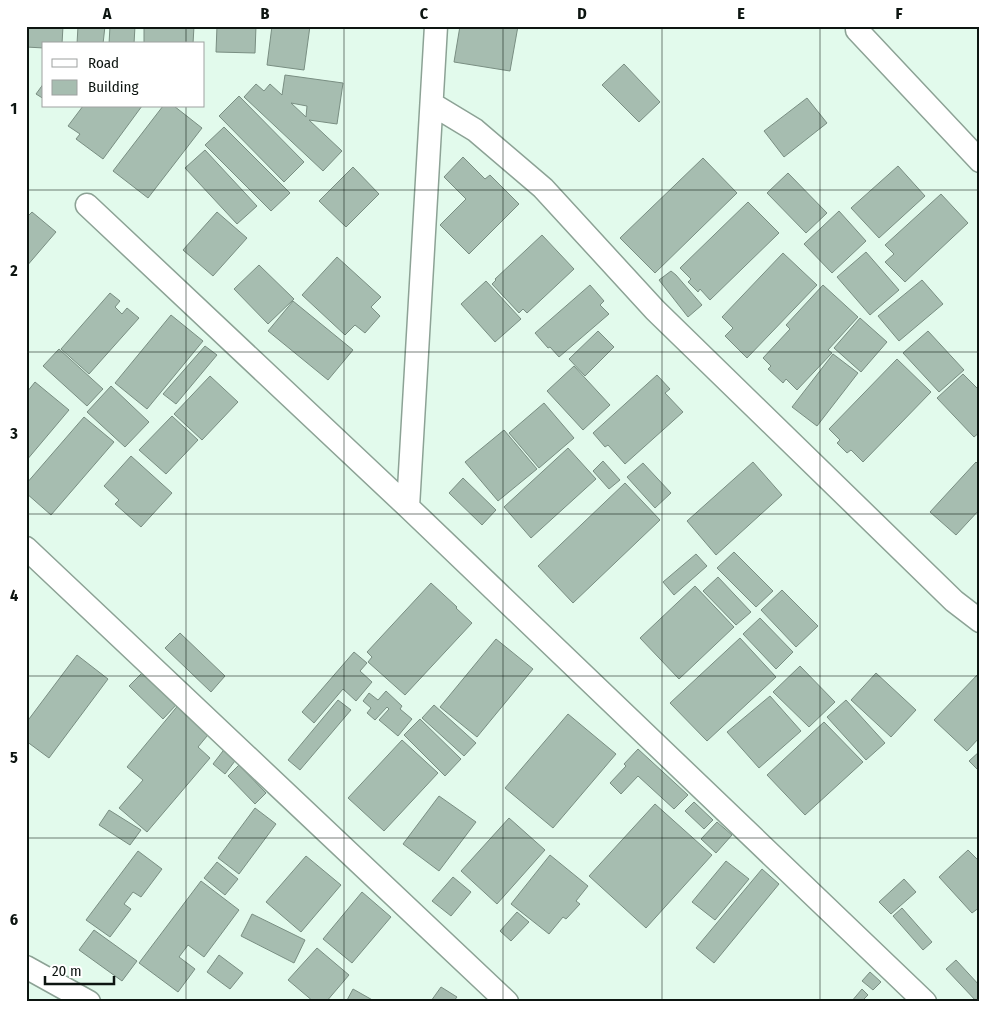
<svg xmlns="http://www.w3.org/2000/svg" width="1006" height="1028" viewBox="0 0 1006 1028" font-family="'Fira Sans Condensed',sans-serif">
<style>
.building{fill:#a6bdb0;stroke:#798e82;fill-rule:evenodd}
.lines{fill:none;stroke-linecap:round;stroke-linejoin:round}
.minor-casing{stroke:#8ca295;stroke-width:25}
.minor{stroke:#fff;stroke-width:22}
.grid{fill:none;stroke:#0d1511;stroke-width:1;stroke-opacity:0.55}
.neatline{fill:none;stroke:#0d1511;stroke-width:2}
.grid-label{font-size:16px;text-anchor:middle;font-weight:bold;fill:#0d1511}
</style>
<rect width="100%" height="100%" fill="#e2faec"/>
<!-- building -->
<path class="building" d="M26,26H63L62,44H44V48L26,47Z
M78,26H105L103,44H77Z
M110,26H135L134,44H109Z
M144,26H194L193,44H144Z
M217,26H256L255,53L216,52Z
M272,26H310L304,70L267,65Z
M460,26H518L510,71L454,62Z
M624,64L660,102L639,122L602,85Z
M285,75L343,83L337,124L309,120L342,151L323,171L244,97L256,84L264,91L270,84L282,95ZM291,103L307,106L306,117Z
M44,83V99L36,94Z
M239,96L304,162L284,182L219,116Z
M807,98L827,123L784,157L764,131Z
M83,106H142L103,159L76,139L80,134L68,126Z
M163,106H174L202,128L148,198L113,171Z
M224,127L290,193L271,211L205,145Z
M205,150L257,206L237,224L185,168Z
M463,157L485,179L490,175L519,204L469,254L440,225L466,199L444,177Z
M703,158L737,193L655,273L620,238Z
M898,166L925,196L879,238L851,208Z
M353,167L379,194L346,227L319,201Z
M788,173L827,213L806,233L767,193Z
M941,194L968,223L905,282L885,262L894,254L885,245Z
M748,202L779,233L710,300L700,289L698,292L688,282L691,279L680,268Z
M839,211L866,241L832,273L804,244Z
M32,212L56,232L26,267V218Z
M217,212L247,238L213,276L183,250Z
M542,235L574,269L527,313L523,309L519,313L492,284L496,280L495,279Z
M866,252L899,290L870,315L837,277Z
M783,253L817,285L747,358L725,336L733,328L722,317Z
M337,257L381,297L371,307L380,316L365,333L355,325L345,335L302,295Z
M259,265L294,299L268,324L234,289Z
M671,271L676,275L702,305L688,317L659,280Z
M922,280L943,304L899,341L878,316Z
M486,281L521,319L495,342L461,304Z
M590,285L604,301L600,305L609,314L559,357L550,347L548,348L535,333Z
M823,285L858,317L828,350L832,353L797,390L786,379L783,383L768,369L771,366L763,358L790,329L786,325Z
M110,293L120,301L115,307L122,314L127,308L139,318L89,374L61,349Z
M293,301L353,350L328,380L268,331Z
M171,315L203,341L147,409L115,383Z
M860,318L887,342L861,372L834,348Z
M598,331L614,347L585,376L569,359Z
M928,331L964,370L939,392L903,353Z
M205,346L217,355L176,404L163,394Z
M59,349L103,389L87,406L43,366Z
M833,354L858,373L817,426L792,407Z
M897,359L931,392L863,462L851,450L847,453L837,443L840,440L829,429Z
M574,366L610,405L583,430L547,391Z
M963,374L980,391V432L974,437L937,398Z
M657,375L670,389L665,393L683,412L625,464L608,445L605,447L593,433Z
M210,376L238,402L202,440L174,414Z
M35,382L69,410L26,461V391L27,392Z
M111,386L149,422L125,447L87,412Z
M544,403L574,438L539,468L509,433Z
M172,416L198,440L166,474L139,450Z
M84,417L114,442L51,515L26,493V484Z
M504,430L537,469L498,501L465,462Z
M568,448L596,479L531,538L504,507Z
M131,456L172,493L141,527L115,504L119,500L104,486Z
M603,461L620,480L609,489L593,471Z
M753,462L782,495L716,555L687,521Z
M976,462L980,466V509L956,535L930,512Z
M643,463L671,493L655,508L627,477Z
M463,478L496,510L482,525L449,493Z
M625,483L660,520L573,603L538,566Z
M734,552L773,591L756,607L717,568Z
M696,554L707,566L674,595L663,582Z
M718,577L751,612L736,625L703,591Z
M431,583L457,607L456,608L472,623L405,695L368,662L372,657L367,652Z
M695,586L734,627L679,679L640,638Z
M782,590L818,626L796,647L761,610Z
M760,618L793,652L776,669L743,634Z
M180,633L225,676L211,692L165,648Z
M740,638L776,677L707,741L670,703Z
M496,639L533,669L477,737L440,707Z
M354,652L367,663L360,671L372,682L356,701L343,689L314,723L302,712Z
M77,655L108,679L49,758L26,741V723Z
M800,666L835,702L809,727L773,692Z
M144,671L178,703L163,719L129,686Z
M980,672V737L967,751L934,720Z
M876,673L916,710L891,737L851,700Z
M386,691L402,706L400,709L412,719L398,736L379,720L389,709L387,707L375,720L367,713L371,708L363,701L369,693L378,700Z
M770,696L801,731L759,768L727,732Z
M338,700L351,710L300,770L288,760Z
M846,700L885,743L866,760L827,717Z
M180,703L212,730L198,747L210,758L147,832L119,808L143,780L127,767Z
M434,705L476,743L464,756L422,718Z
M568,714L616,754L553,828L505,788Z
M420,719L461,759L445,776L404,735Z
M824,722L863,762L805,815L767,775Z
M402,740L438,773L384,831L348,798Z
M226,747L238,757L225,774L213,764Z
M638,749L688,795L674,809L638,776L621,794L610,783L626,766L624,764Z
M980,751V772L969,761Z
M239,765L266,793L255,804L228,776Z
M439,796L476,822L439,871L403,844Z
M694,802L713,820L704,829L685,811Z
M655,804L712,855L646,928L589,876Z
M255,808L276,824L239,874L218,858Z
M109,810L141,830L130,845L99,825Z
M509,818L545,850L497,904L461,871Z
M717,822L732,835L716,853L701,839Z
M968,850L980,862V907L972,913L939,877Z
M138,851L162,869L141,897L133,892L124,904L131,909L110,937L86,920Z
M550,855L588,886L576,901L580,904L566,919L563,917L549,934L511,904Z
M306,856L341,885L301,932L266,902Z
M726,861L749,879L715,920L692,902Z
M217,862L238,879L225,895L204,878Z
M762,869L779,884L714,963L696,948Z
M453,877L471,892L451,916L432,901Z
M904,879L916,892L891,914L879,902Z
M201,881L239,910L204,957L188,945L179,957L195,969L178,992L139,963Z
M362,892L391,917L352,963L323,939Z
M902,908L932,942L923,950L893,916Z
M517,912L529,922L511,941L500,931Z
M252,914L305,940L294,963L241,936Z
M94,930L137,961L122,981L79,950Z
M317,948L349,975L326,1002H314L288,980Z
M219,955L243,973L230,989L207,972Z
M956,960L980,986V1002H977L946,969Z
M870,972L881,982L873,990L862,981Z
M441,987L457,997L453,1002L431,1001Z
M353,989L376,1002H346Z
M862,989L868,995L861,1002H851Z"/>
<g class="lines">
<!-- minor casing -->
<g class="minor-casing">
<path id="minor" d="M857,30L980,161
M432,104L475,130L543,188L655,310L954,601L980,621
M87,205L408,507L925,1002
M408,507L436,26
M26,548L507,1002
M26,967L89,1002"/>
</g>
<!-- minor -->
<use href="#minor" class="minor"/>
</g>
<!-- grid -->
<path class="grid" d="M186,26V44M344,26V1002M503,26V1002M662,26V1002M820,26V1002M186,106V1002M26,190H980M26,352H980M26,514H980M26,676H980M26,838H980"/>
<!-- border -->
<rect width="1006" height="1028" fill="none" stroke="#ffffff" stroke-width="55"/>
<!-- legend -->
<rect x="42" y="42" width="162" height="65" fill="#ffffff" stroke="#9ea1a0"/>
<rect x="52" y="59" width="25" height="8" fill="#ffffff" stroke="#9ea1a0"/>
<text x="88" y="68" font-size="15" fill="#0d1511">Road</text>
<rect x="52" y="80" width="25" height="15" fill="#a6bdb0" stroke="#9ea1a0"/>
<text x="88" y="92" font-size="15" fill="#0d1511">Building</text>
<!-- scale -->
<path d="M45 976v8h69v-8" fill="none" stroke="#0d1511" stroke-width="2.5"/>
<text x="52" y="976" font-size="15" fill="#0d1511" stroke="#ffffff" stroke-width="4" paint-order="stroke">20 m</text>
<rect x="28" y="28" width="950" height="972" class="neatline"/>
<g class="grid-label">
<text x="107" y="19">A</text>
<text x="265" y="19">B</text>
<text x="424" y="19">C</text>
<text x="582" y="19">D</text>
<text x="741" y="19">E</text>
<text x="899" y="19">F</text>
<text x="14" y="114">1</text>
<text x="14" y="276">2</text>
<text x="14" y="439">3</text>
<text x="14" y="601">4</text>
<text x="14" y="763">5</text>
<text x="14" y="925">6</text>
</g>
</svg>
